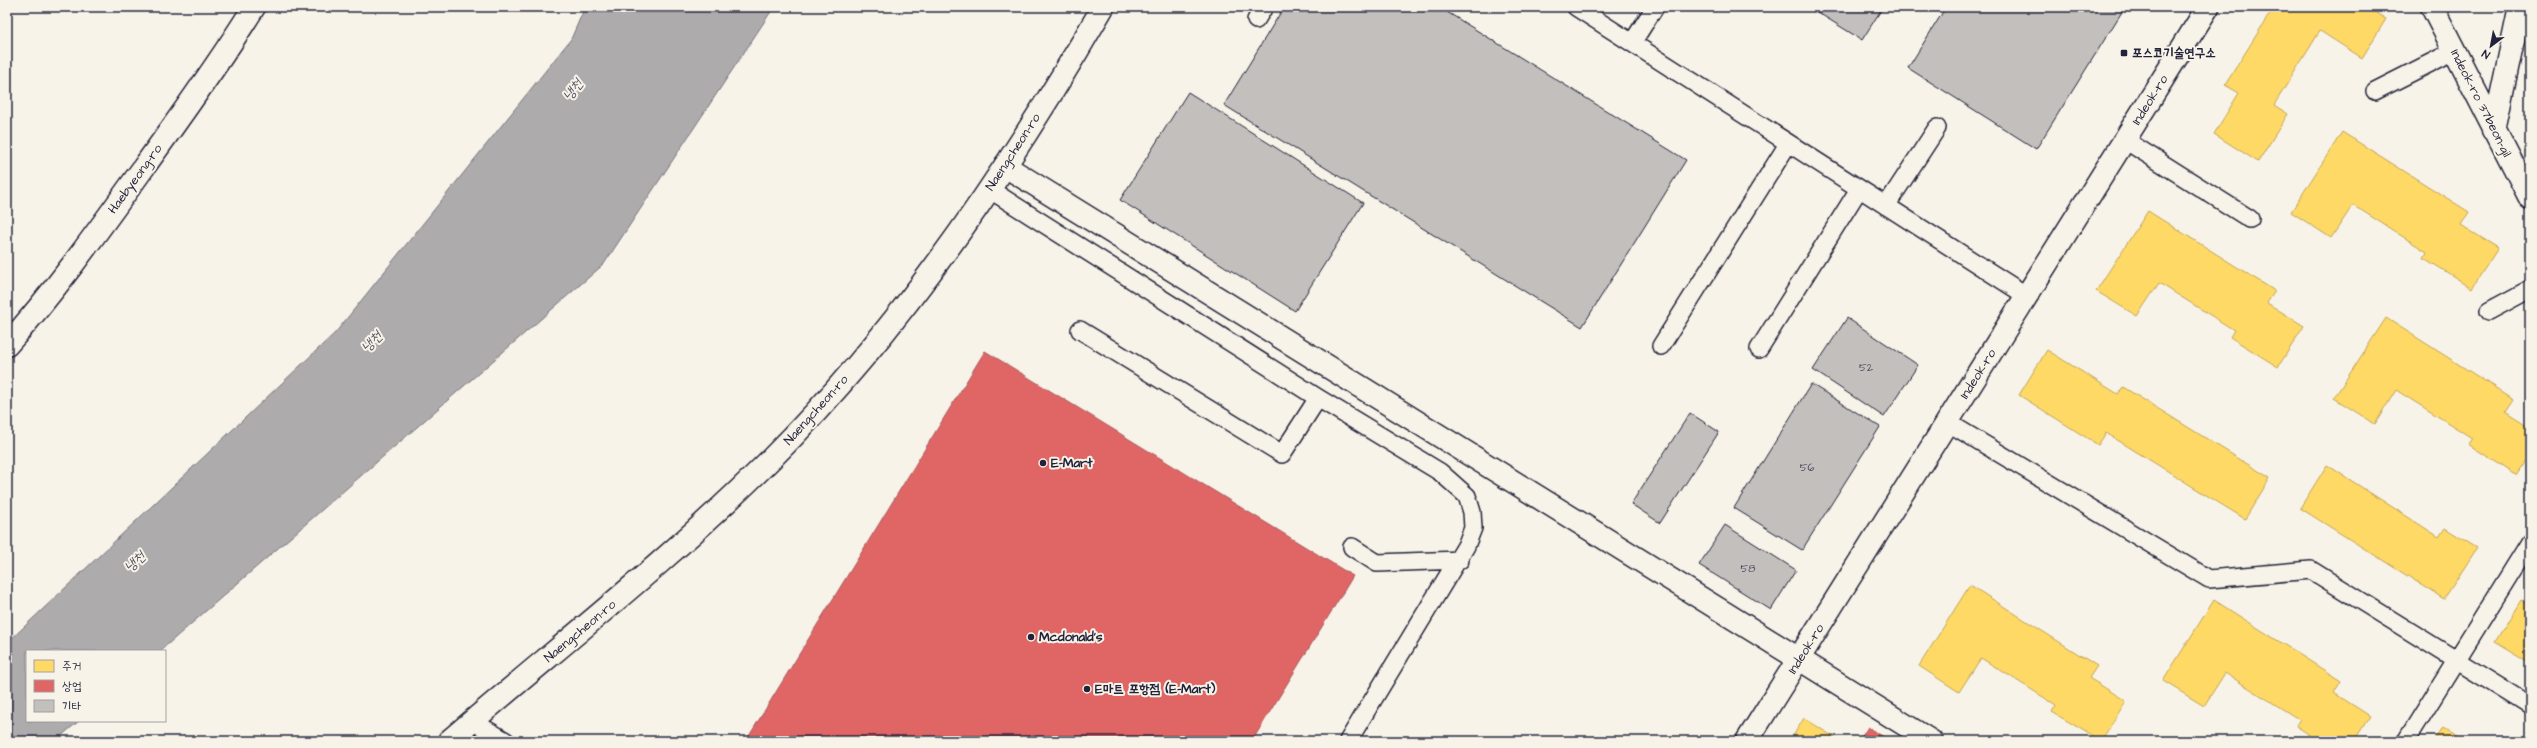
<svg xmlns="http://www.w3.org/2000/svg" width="2537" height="748" viewBox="0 0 2537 748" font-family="'Architects Daughter','Poor Story',sans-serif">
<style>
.water{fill:#aeabad;stroke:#76747f}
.homes{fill:#ffd966;stroke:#bda259}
.shops{fill:#e06666;stroke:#a75259}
.building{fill:#c2bfbd;stroke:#22223b}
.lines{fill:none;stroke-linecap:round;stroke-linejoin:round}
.lane-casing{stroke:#22223b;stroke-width:20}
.street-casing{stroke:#22223b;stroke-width:25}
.secondary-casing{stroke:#22223b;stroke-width:25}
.lane{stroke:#f7f3e8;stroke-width:17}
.street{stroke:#f7f3e8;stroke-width:22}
.secondary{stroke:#f7f3e8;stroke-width:22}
.poi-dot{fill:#22223b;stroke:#f7f3e8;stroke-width:1.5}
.labels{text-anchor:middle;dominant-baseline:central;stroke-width:4;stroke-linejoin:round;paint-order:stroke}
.number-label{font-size:11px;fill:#4a495c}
.poi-label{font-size:13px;font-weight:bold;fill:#22223b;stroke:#f7f3e8;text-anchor:start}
.street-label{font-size:13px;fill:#22223b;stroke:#f7f3e8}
.water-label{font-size:14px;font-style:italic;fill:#535263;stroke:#f7f3e8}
</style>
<rect width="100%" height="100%" fill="#f7f3e8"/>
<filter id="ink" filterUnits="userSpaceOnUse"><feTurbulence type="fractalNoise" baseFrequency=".025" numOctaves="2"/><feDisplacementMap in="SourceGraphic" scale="8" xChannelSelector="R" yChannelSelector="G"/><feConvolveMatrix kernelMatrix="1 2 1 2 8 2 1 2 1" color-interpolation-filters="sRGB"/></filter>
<g filter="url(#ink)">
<!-- water -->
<path class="water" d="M585,7H774L604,264L160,651H27V721H79L55,741H7V643L336,332L571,39Z"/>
<!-- homes -->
<path class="homes" d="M2274,7H2366L2386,19L2362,58L2320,31L2274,105L2288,114L2258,162L2214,134L2239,93L2225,85Z
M2342,132L2469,212L2461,225L2498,248L2472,288L2424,258L2427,252L2353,205L2331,238L2291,212Z
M2148,211L2275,291L2267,303L2304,326L2278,367L2230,337L2234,330L2159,283L2137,316L2096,291Z
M2386,318L2513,399L2505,411L2530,427V453L2516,475L2468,444L2472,438L2396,390L2375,424L2334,398Z
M2047,350L2118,394L2123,387L2270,478L2245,519L2106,433L2098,445L2019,395Z
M2327,465L2439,537L2445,528L2477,548L2444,599L2300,508Z
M1970,585L2097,666L2089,678L2126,701L2101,741L2052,712L2056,705L1981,658L1959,692L1919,666Z
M2214,600L2341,681L2334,693L2370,716L2354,741H2319L2296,726L2300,720L2225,673L2204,706L2163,681Z
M2521,600L2530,605V663L2495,642Z
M1804,718L1840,741H1790Z
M2442,728L2464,741H2434Z"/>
<!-- shops -->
<path class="shops" d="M985,351L1353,576L1252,741H746Z
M1868,727L1890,741H1859Z"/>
<!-- building -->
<path class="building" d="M1284,7H1439L1686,160L1582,327L1224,105Z
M1809,7H1883L1862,40Z
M1946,7H2125L2036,149L1908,68Z
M1188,92L1363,203L1295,311L1120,200Z
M1847,318L1918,365L1884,417L1813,370Z
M1811,384L1880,427L1802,550L1734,508Z
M1690,413L1719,432L1660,523L1631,504Z
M1725,525L1796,570L1771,610L1699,565Z"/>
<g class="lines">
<!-- lane casing -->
<g class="lane-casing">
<path id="lane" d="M1576,7L2027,296
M1256,20L1264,7
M1632,43L1655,7
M2375,91L2454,51
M2125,140L2250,219
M989,189L1318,398L1440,472L1467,496L1472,512L1473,528L1466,546L1348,741
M1886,206L1937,128
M2489,311L2530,289
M1080,330L1282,454L1318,398
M1661,346L1788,144
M1759,349L1859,189
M1947,422L2209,579L2311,570L2530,706
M1352,547L1377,563L1460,560
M472,721L506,741
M2406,741L2530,542"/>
</g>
<!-- street casing -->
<g class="street-casing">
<path id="street" d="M2432,7L2530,198
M2494,130L2520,7
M1005,166L1931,741"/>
</g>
<!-- secondary casing -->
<g class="secondary-casing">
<path id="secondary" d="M7,345C57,289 100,228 144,167C182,114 220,62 254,7
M449,741C557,648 670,560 771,459C900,330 1012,165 1103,7
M1747,741L2208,7"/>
</g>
<!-- lane -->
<use href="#lane" class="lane"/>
<!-- street -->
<use href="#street" class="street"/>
<!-- secondary -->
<use href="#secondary" class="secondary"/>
</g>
</g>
<!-- markers -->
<g class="poi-dot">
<rect x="2120" y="49" width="8" height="8" rx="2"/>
<circle cx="1043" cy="463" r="4"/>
<circle cx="1031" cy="637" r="4"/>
<circle cx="1087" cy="689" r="4"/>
</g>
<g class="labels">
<!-- number labels -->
<g class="number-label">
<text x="1866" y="367">52</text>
<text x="1807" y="467">56</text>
<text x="1748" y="568">58</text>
</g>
<!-- poi labels -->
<g class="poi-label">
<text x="2132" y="53">포스코기술연구소</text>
<text x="1051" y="463">E-Mart</text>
<text x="1039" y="637">Mcdonald's</text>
<text x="1095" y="689">E마트 포항점 (E-Mart)</text>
</g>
<!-- street labels -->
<g class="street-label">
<text transform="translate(2150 100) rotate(-58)">Indeok-ro</text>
<text transform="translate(2481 103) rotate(63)">Indeok-ro 37beon-gil</text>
<text transform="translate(1013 152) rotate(-57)">Naengcheon-ro</text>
<text transform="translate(135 179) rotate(-54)">Haebyeong-ro</text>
<text transform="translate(1978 374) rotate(-58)">Indeok-ro</text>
<text transform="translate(816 410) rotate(-48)">Naengcheon-ro</text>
<text transform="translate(580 631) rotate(-40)">Naengcheon-ro</text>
<text transform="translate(1806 649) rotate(-58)">Indeok-ro</text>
</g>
<!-- water labels -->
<g class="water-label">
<text transform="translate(573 90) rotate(-52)">냉천</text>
<text transform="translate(372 342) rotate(-45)">냉천</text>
<text transform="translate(135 562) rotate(-43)">냉천</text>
</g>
</g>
<!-- margin -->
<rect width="2537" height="748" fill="none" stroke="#f7f3e8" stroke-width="24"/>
<rect x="12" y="12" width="2513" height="724" fill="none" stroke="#22223b" stroke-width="1.5" filter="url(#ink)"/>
<!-- legend -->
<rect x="26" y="650" width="140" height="72" fill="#f7f3e8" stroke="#a29fa3"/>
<rect x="34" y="660" width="20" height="12" fill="#ffd966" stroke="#a29fa3"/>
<text x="62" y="670" font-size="12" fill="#22223b">주거</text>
<rect x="34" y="680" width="20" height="12" fill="#e06666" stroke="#a29fa3"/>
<text x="62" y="690" font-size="12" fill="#22223b">상업</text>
<rect x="34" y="700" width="20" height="12" fill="#c2bfbd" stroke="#a29fa3"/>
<text x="62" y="710" font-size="12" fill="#22223b">기타</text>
<!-- north arrow -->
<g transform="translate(2491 46) rotate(212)" stroke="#f7f3e8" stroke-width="3" paint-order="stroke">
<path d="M0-3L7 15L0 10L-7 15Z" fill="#22223b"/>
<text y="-6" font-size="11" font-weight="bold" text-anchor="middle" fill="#22223b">N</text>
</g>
</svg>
